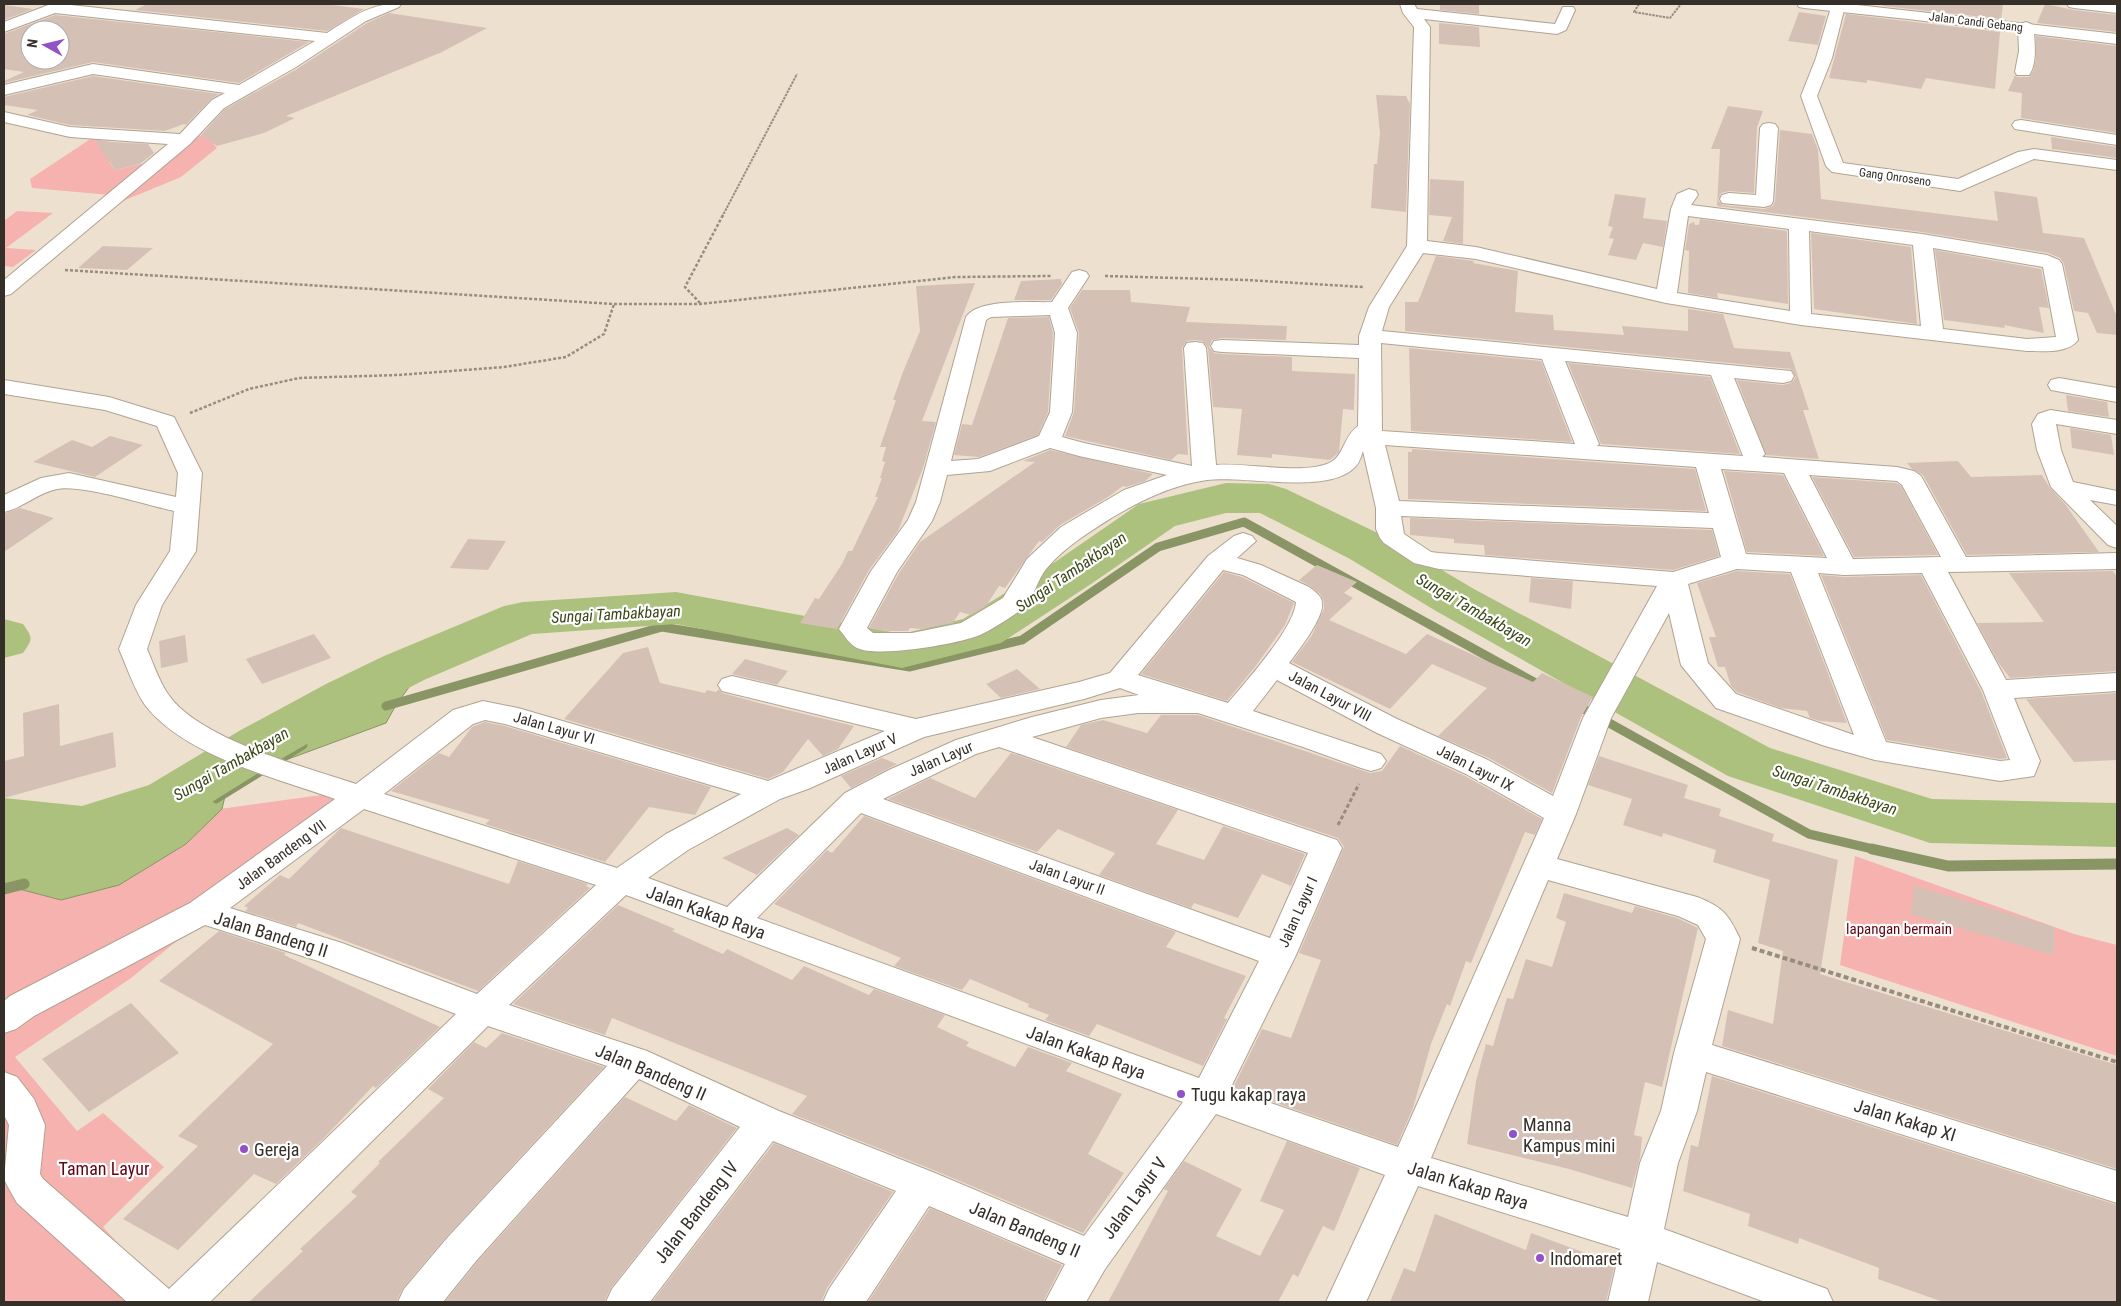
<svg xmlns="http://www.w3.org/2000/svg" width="2121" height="1306" viewBox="0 0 2121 1306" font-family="'Roboto Condensed',sans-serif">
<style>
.green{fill:#f5b2af}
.water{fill:#adc17e;stroke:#899564}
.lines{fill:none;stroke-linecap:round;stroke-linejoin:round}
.stream-far1{stroke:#899564;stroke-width:9}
.stream{stroke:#899564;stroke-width:11}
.river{fill:#adc17e;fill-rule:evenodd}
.building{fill:#d5c0b6;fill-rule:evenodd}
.minor-casing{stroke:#b1a393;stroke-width:2}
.major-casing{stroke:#b1a393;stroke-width:2}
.path-far3{stroke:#968c80;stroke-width:2;stroke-dasharray:2.5 1;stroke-linecap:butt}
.path-far2{stroke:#968c80;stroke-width:2.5;stroke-dasharray:3 2;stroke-linecap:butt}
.path-far1{stroke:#968c80;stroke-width:3;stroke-dasharray:4 2.5;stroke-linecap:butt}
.path{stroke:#968c80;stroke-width:4;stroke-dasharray:5 3;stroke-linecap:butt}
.minor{fill:#fff;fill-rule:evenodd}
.major{fill:#fff;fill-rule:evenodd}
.poi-dot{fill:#9151c7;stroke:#fff;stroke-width:2}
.labels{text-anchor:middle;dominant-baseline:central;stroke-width:4.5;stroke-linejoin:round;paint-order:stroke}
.far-street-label{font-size:12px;fill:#352f29;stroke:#fff}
.street-label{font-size:15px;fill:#352f29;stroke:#fff}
.park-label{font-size:15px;fill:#620513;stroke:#fff}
.water-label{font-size:16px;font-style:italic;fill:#3a4716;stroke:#fff}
.near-street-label{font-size:18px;fill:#352f29;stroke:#fff}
.near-poi-label{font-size:18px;fill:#352f29;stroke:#fff;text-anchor:start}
.near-park-label{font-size:18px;fill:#620513;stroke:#fff}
</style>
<rect width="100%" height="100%" fill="#eee0cf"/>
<!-- green -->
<path class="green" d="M205,133L217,148L181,177L118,203L175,150Z
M92,138L153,152L109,162L115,170L159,160L110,195L32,188L30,179Z
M17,211L53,213L6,248L36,250L13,267L4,266V221Z
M365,789L131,978L15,1057L77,1131L103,1113L164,1167L103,1227L171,1302H4V832L73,845L184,814Z
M1855,856L2074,934L2117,945V1056L1840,965Z"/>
<!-- water -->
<path class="water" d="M404,668L412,683L396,705L386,723L283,761L346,697Z
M226,792L222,809L186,844L119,885L61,900L4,885V834L6,833L73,845L184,814Z"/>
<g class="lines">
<!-- stream-far1 -->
<path class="stream-far1" d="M1575,704L1809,834L1877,850
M386,706L662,627L910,667L1022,640L1158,547L1244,522L1543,687
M216,799L303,745"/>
<!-- stream -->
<path class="stream" d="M1872,849L1948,866L2117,864
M4,889L24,884"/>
<!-- river -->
<path class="river" d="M1226,483L1269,484L1286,489L1386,537L1474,589L1770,748L1932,799L2117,803V847L1930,843L1728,776L1436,611L1350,559L1260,513H1226L1175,526L1091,584L1001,643L902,668L676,624L532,634L424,680L366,710L281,759L191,815L83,850L4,842V798L82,806L149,785L239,731L326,684L384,656L504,606L523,602L676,592L902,634L963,619L1055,562L1139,504Z
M4,619L23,624C33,638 33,639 23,653L4,658Z"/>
</g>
<!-- building -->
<path class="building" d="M147,4H325L364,9L327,31L135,10Z
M1440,4H1479V14L1440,10Z
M1882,4H2003L2001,19L1883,6Z
M2045,4L2074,10L2117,15V32L2037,23Z
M4,5L33,9L4,20Z
M1799,12L1826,16L1818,45L1788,41Z
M389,13L487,28L442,52L286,116L295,118L264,133L217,146L201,135L225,109L297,69L367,23Z
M1846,14L2000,32L1995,89L1926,78L1921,89L1867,80V83L1829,78Z
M55,15L309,42L239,83L93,62L4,83V81L24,72L4,69V34ZM30,30H60V60H30Z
M1439,23L1479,27L1480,47L1439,44Z
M2036,36L2117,46V133L2021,118L2022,93L2008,91L2015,75L2017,77H2029L2033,71L2036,59Z
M93,76L219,94L211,99L186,125L184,124L165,131L70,125L27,115L38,110L4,105V97Z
M1376,95L1406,96L1410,104L1406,212L1371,208L1374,164H1377L1380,133Z
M1728,106L1763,111L1757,127L1754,193L1729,191L1721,193L1718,200L1722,205L1764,209L1773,206L1775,201L1780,130L1812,134L1818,150L1821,199L1998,221L1994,191L2037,197L2043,233L2084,238L2117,317V335L2097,333L2088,313L2074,311L2064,264L2060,258L2048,253L1922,232L1717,206L1720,149H1711Z
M2051,137L2117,147V158L2052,149Z
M95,141L148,144L154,153L140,164L115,170Z
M1430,179L1464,181L1463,244L1443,241L1452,217L1429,215Z
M1615,194L1646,198L1643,218L1667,221L1663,247L1643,243L1636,260L1608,255L1614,239L1609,238L1613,227L1608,226Z
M1700,219L1787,231L1788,304L1717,293L1718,298L1688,293L1689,251L1685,250L1689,224L1694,222L1695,225H1699Z
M1811,233L1911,247L1917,324L1814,309Z
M103,246L153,248L127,270L78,268Z
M1935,250L2041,269L2049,308L2039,307L2044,333L2004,325L2005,328L1944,320Z
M1436,256L1474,261L1473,263L1518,271L1515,312L1553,315L1554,330L1624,335L1622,326L1688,331V309L1723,314L1734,348L1790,352L1809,410H1803L1819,459L1766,455L1737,380L1783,385L1791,383L1796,377L1791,369L1405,331V302H1418Z
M1061,279L1062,284L1051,300H1014L1021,281Z
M975,283L922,421L936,422L923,468L898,531L869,570L837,629L800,623L815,598L819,599L842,564L848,551H852L878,497H875L882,478H880L885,462L882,461L886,447H880L896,400H893L903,372L920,331L916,286Z
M1082,290H1130L1131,302L1190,307L1186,322L1287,326L1286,340L1222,338L1212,340L1209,347L1214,353L1222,354L1292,357V371L1355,374L1354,410L1343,409L1339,452L1330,460L1272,454V458L1237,455L1242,409L1213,407L1208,348L1203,341L1195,340L1187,341L1182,348L1188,455L1178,454L1171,460L1065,436L1074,412L1079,333L1070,308Z
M1049,317L1053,333L1048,412L1038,435L979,457L954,455L962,424L972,425L1008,318Z
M1409,348L1541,361L1572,442L1411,431Z
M1568,363L1710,377L1740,454L1601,444Z
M2066,395L2107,402L2109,417L2068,411Z
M2070,428L2111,435L2114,455L2072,448Z
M110,436L143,445L95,477L33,462L72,440L92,447Z
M1412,449L1695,469L1706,511L1408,499V452H1412Z
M1050,450L1153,474L1145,481L1126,487L1123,486L1108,497L1060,525L1042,542L1039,541L1005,588L999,586L986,606L971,615L960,612L953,623L921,629L910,628L908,631H887L869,628L899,573L920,542L1035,462L1023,461Z
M1958,461L1971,477L2042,475L2050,488L2065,504L2099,552L1967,555L1923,475L1912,469L1907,463Z
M1724,471L1783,475L1824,556L1747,552Z
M1812,477L1896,483L1901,486L1938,555L1854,557Z
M20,508L54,518L4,552V514Z
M1410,518L1712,530L1719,556L1673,570L1485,555L1484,545L1454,543V539L1410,535Z
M468,539L506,541L488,570L450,568Z
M1317,565L1357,582L1344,593L1353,598L1329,620L1406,654L1427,634L1533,682L1542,673L1593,697L1581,717L1552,793L1489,758L1438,736L1487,688L1432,664L1390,709L1292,662L1312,635L1324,609V602L1320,594L1310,586L1299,580Z
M1737,571L1790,574L1847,723L1820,721L1810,718L1807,711L1781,708L1737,692L1731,686L1725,667H1718L1709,637H1716L1697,583Z
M2113,571L2117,577V671L2010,678L1998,662L1977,623L2044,622L2009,573Z
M1224,572L1242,577L1294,603L1285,625L1255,667L1227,701L1141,674Z
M1821,575L1844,577L1921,575L1981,691L2007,758L2000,759L1887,740Z
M1531,578L1573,581L1571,609L1529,602Z
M314,634L331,658L262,684L246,659Z
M185,635L188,662L161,668L159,641Z
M648,647L660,683L705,693L707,690L716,692L719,689L722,693L771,706L854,726L838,749L823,756L808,739L783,772L768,779L564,719L623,653Z
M745,659L788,671L777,685L732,674Z
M1017,669L1040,689L1001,698L986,684Z
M2117,693V760L2074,762L2026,699Z
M59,704L60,746L113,732L116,767L4,798V761L24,756L23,713Z
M1161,715H1198L1370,773L1382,771L1400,746L1465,776L1542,819L1535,835L1525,832L1471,963L1466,961L1450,1006L1447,1004L1431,1044L1413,1108L1397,1145L1233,1088L1262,1029L1291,1038L1321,960L1299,953L1344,847L1338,838L1066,747L1081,725L1103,720L1147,733Z
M485,722L505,726L711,787L695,815L649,807L605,862L485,824L490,820L391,791L439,753L449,757L472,727Z
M1011,753L1178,810L1156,844L1204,860L1223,826L1305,854L1291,886L1262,874L1238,918L1194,903L1191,908L1099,875L1115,853L1058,829L1037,852L888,799L930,778L975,798Z
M1599,756L1688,785L1684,798L1721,809L1719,816L1774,834L1772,841L1838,860L1820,974L2117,1065V1169L1722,1046L1728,1010L1773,1024L1783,951L1758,943L1770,880L1713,862L1716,850L1663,833L1662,837L1623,825L1632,799L1588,785Z
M882,758L897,764L851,788L841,776Z
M864,816L1176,932L1166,947L1246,976L1224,1018L1227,1019L1203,1066L1097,1024L1089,1036L1045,1020L1049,1015L1028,1007L1029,1004L970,979L962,990L894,966L901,958L774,904L827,850L832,853Z
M341,828L509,884L518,861L588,884L586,886L590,888L478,991L298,923L296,927L245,911L248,908L244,906L280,875L289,879Z
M787,828L799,835L757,875L722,858Z
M1914,886L2054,927V955L1911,914Z
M1564,893L1632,913L1635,906L1677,918L1698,928L1662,1087L1645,1082L1634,1135L1642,1137L1640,1158L1632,1188L1569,1169L1467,1144L1476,1081L1486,1044L1493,1046L1507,998L1513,999L1526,959L1552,967L1566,922L1556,918Z
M618,905L675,929L672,931L723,954L727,949L792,980L804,966L869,995L874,989L945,1015L937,1027L969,1042L966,1046L1015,1067L1028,1047L1072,1063L1066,1071L1122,1094L1088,1154L1124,1173L1083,1233L936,1171L792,1114L807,1096L612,1018L605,1035L513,1004Z
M219,931L286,953L284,955L440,1027L376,1088L373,1086L324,1138L276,1184L254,1174L178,1250L123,1219L198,1146L178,1136L273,1044L159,981Z
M131,1003L179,1053L89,1112L42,1059Z
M502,1033L604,1067L447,1236L403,1288L396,1302H249L303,1251L300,1249L357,1196L351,1192L380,1163L378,1162L444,1098L428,1089L474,1042L486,1048Z
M1712,1076L2117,1205V1302H1943L1878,1279L1879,1268L1799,1238L1798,1244L1748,1226L1750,1214L1683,1191L1691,1145L1698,1147Z
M625,1097L676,1121L689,1105L737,1128L611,1288L604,1302H445L477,1262Z
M1287,1141L1360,1168L1334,1231L1323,1226L1298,1277L1293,1274L1278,1302H1108L1168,1191L1164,1189L1184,1161L1242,1189L1216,1236L1260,1256L1284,1210L1260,1201Z
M774,1143L893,1192L827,1288L821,1302H652Z
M930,1208L1062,1265L1043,1302H868Z
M1435,1214L1526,1250L1531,1233L1615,1264L1606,1302H1390L1404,1268L1415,1272Z"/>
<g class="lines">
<!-- minor casing -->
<g class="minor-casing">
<path id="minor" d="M51,4H71V5L327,33C351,18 372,2 401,4L399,7L366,21L296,67L224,108L190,144L11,294L4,296V280L168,144L70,137L4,122V112L70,127L180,134L212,100L225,93L93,74L4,95V85L93,64L239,85L315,41L55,13L4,32V22Z
M1400,4H1414L1417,9L1555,24L1563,7H1573L1575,10L1566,30L1557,34L1424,19L1430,27L1427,241L1476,247L1657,289L1671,209L1677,194L1689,189L1696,191L1698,195L1691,205L1922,234L2047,255L2059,260L2062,264L2078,340C2068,354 2042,351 2027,351L1801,325L1666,303L1476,259L1423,253L1389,307L1382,331L1791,371L1794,376L1791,381L1783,383L1734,378L1765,454L1762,457L1897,467L1914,471L1921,476L1966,557L2117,553V569L1948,572L2006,680L2117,673V691L2014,698L2040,761L2034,776L2000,781L1875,760L1825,746L1716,708L1681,665L1669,613L1611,718L1576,814L1557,859L1697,897C1723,907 1729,915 1740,939L1712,1045L2117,1171V1203L1706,1072L1697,1111L1678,1163L1664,1229L1827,1289L1833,1302H1765L1657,1262L1648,1302H1608L1620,1249L1418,1186L1366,1302H1326L1385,1175L1216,1114L1105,1269L1086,1302H1045L1065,1264L929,1206L866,1302H823L829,1289L896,1191L773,1141L650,1302H606L612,1289L740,1127L639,1079L476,1261L443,1302H398L404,1289L448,1237L607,1066L488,1026L210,1302H127L17,1203L8,1187L4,1179L9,1125L4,1115V1072L17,1077L34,1099L45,1125L40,1174L43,1179L169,1289L456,1014L318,961L205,925L34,1016L16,1029L4,1033V1001L10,996L190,903L335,799C276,778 184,756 145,705C134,689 127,667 119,649L136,605L170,551L174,511C147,505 81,484 57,489C37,493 23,508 4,512V495L41,478L69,473L176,497L178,473L157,426L105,410L4,394V380L109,397L174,417L202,473L196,551L162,605L147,649C153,663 159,681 168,694C198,739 305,767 356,784L453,710L483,701L518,708L768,781L885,731L722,691L718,685L722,679L732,676L916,719L1079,682L1110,673L1208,556L1234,536L1243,533L1252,536L1256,541L1237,558L1261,565L1309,587C1314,591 1321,595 1322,602C1325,617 1298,651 1289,663L1397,719L1488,760L1553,796L1583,718L1657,586L1439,569L1414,563L1384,543L1380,538L1376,529V508L1363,451C1361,457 1359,464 1354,468C1326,495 1245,475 1207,480C1172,485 1142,500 1113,517C1089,532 1066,546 1047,568C1037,579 1034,599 1022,609C1012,617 991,630 980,635C958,644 878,658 857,648C850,645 844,635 839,629L871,571L908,520L916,502L966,317C979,298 1030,303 1052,302L1072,272L1079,270L1086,272L1089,276L1068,308L1077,333L1072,412L1062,437L1084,443L1192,466L1184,348L1187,343L1195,342L1203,343L1206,348L1216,465C1246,462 1312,477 1334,460C1344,452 1345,435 1358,426L1359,358L1222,352L1214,351L1211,346L1214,341L1222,340L1359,345V336L1369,307L1407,246L1414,27L1403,13ZM1688,216L1789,229L1790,311L1677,293ZM1809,231L1913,245L1921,326L1811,314ZM1933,248L2043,267L2056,337L2027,339L1943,329ZM1050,315L1055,333L1050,412L1039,436L978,459L951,461L986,320L991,317ZM1381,343L1542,359L1575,444L1382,431ZM1565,361L1711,375L1743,456L1597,446L1599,444ZM1385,445L1696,467L1709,513L1399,501ZM1050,448L1079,456L1167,475L1124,490L1061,527L1027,559L1003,598L961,623L912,633H873L867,628L897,572L932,521L940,502L947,475L990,471ZM1721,469L1784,473L1827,558L1746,554ZM1809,475L1897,481L1902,485L1941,557L1853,559ZM1401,516L1713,528L1721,557L1673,572L1439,553L1431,552L1404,534ZM1737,569L1791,572L1854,735L1736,694L1708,663L1688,584ZM1223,570L1243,575L1296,602C1294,629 1246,681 1228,703L1138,675ZM1818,573L1844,575L1922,573L1983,690L2010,760L2000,761L1886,742ZM1277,680L1377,733L1466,774L1544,818L1398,1147L1230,1089L1296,955L1342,848L1337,840L1032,737L1101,718L1138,713H1198L1303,747L1361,768L1371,771L1381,768L1386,761L1381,754L1253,711ZM1120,688L1139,695L1101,700L1032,717L956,740L889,770L845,793L727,907L648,878L688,850L780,799L808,789L924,737L1084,699ZM485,720L505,724L741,794L666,834L617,868L384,794L473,724ZM999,747L1308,853L1270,938L883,799L976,754ZM364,809L596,885L477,994L342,943L230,908ZM861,813L1259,961L1199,1078L757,918ZM1548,880L1678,916L1698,925L1706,939L1674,1053L1661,1111L1640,1163L1628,1217L1431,1158ZM626,895L1183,1102L1084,1236L935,1173L779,1111L647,1051L509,1005Z
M1832,4H1844L1845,6L1832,58L1817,96L1843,163L1958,179L2018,152L2034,149L2117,160V170L2034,159L1960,191L1832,172L1826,166L1801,96L1816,58Z
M2067,4L2117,5V13L2074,8L2069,7Z
M2026,22L2031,24L2034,27C2034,42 2038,63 2029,75H2017L2015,72L2019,51L2018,27L2021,24Z
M2021,120L2117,135V145L2015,129L2012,125L2015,121Z
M1769,123L1775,124L1778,128L1773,201L1771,205L1764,207L1722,203L1720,199L1722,195L1729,193L1756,195L1760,128L1763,124Z
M2059,378L2117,388V402L2051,390L2048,385L2051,380Z
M2050,410L2117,420V434L2056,424L2061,450L2073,482L2117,491V505L2090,500L2117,526V548L2108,545L2051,487L2037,450L2032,424L2038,414Z"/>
</g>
<!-- major casing -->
<g class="major-casing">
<path id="major" d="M1797,4H1848L2117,34V44L1908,19L1804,8L1799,7Z"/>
</g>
<!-- path-far3 -->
<path class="path-far3" d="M1639,4L1634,12L1670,18L1681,4
M722,217L797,74"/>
<!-- path-far2 -->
<path class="path-far2" d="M65,270L614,304H700L956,277L1051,276
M1105,276L1247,280L1363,287
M700,303L685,287L723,215
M190,413L249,389L299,378L398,375L504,367L566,357L604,334L614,304"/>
<!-- path-far1 -->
<path class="path-far1" d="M1338,825L1359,784"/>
<!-- path -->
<path class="path" d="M1752,948L2117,1062"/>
<!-- minor -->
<use href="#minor" class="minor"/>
<!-- major -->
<use href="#major" class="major"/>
</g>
<!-- markers -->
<g class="poi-dot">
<circle cx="1181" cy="1094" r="5"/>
<circle cx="1513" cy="1134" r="5"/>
<circle cx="244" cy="1149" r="5"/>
<circle cx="1540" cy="1258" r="5"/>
</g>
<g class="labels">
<!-- far-street labels -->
<g class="far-street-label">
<text transform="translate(1976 22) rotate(7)">Jalan Candi Gebang</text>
<text transform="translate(1895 177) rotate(8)">Gang Onroseno</text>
</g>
<!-- street labels -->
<g class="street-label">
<text transform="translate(1330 696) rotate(28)">Jalan Layur VIII</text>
<text transform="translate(554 728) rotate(16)">Jalan Layur VI</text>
<text transform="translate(860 754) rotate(-24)">Jalan Layur V</text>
<text transform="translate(941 759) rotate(-23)">Jalan Layur</text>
<text transform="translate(1475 768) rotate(27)">Jalan Layur IX</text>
<text transform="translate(281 855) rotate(-36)">Jalan Bandeng VII</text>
<text transform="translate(1067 877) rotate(20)">Jalan Layur II</text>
<text transform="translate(1298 912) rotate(-66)">Jalan Layur I</text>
</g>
<!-- park labels -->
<g class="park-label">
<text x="1899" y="929">lapangan bermain</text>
</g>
<!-- water labels -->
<g class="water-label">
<text transform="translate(1071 572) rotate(-34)">Sungai Tambakbayan</text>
<text transform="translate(1474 610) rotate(30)">Sungai Tambakbayan</text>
<text transform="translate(616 614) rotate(-3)">Sungai Tambakbayan</text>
<text transform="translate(231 764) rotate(-30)">Sungai Tambakbayan</text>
<text transform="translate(1835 790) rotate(18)">Sungai Tambakbayan</text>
</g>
<!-- near-street labels -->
<g class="near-street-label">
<text transform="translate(706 912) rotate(20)">Jalan Kakap Raya</text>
<text transform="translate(271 934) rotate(17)">Jalan Bandeng II</text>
<text transform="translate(1086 1052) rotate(20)">Jalan Kakap Raya</text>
<text transform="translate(651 1072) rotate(23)">Jalan Bandeng II</text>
<text transform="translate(1905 1120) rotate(17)">Jalan Kakap XI</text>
<text transform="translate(1468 1185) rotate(17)">Jalan Kakap Raya</text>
<text transform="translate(1134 1198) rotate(-54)">Jalan Layur V</text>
<text transform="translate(696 1212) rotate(-52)">Jalan Bandeng IV</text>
<text transform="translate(1025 1229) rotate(23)">Jalan Bandeng II</text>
</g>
<!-- near-poi labels -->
<g class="near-poi-label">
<text x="1191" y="1094">Tugu kakap raya</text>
<text x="1523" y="1124">Manna<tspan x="1523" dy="21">Kampus mini</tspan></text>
<text x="254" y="1149">Gereja</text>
<text x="1550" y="1258">Indomaret</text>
</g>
<!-- near-park labels -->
<g class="near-park-label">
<text x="104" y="1168">Taman Layur</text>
</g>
</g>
<!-- border -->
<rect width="2121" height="1306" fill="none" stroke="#352f29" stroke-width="10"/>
<!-- north arrow -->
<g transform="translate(45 45) rotate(278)"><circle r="24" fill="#ffffff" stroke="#aeaca9"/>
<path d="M0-4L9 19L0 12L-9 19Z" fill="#9151c7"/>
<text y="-8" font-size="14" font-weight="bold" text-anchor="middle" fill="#352f29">N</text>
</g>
</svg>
